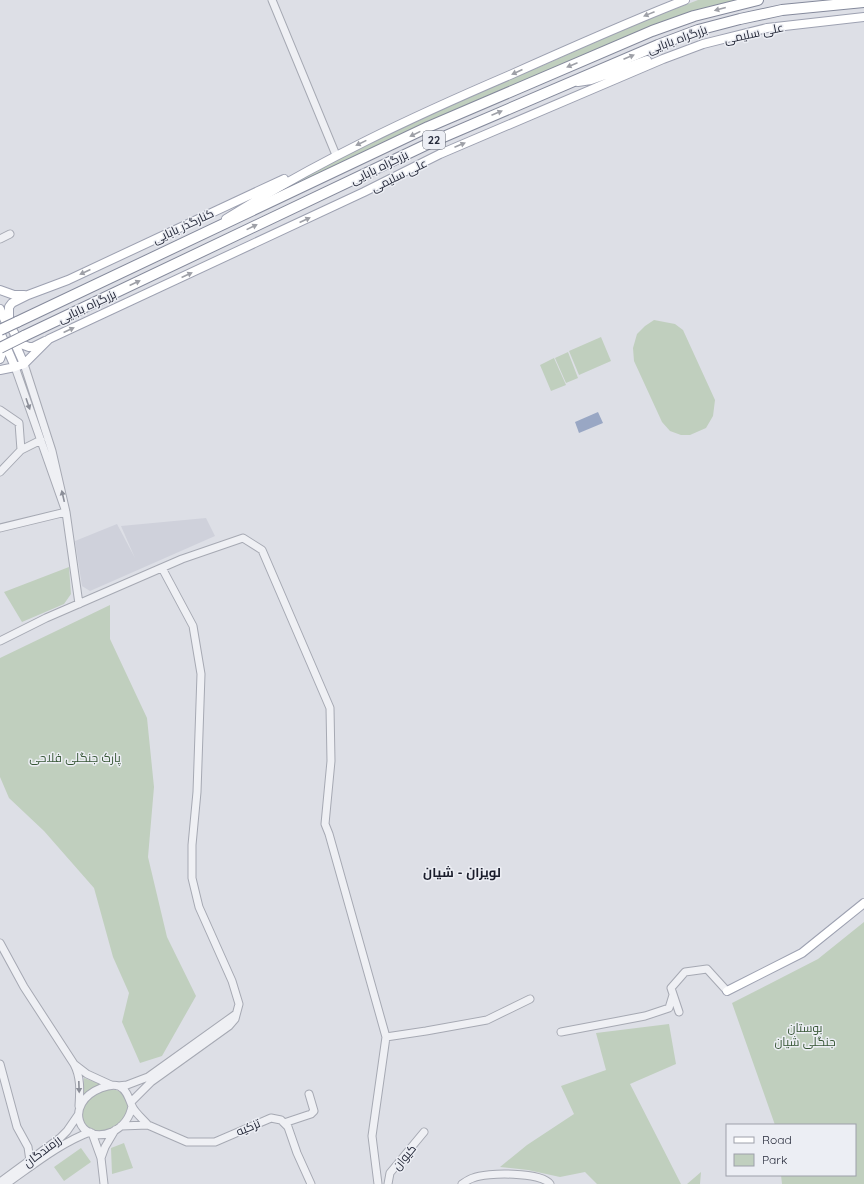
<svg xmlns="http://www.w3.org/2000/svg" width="864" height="1184" viewBox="0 0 864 1184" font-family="Quicksand,Cairo,sans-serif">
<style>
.built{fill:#cfd1db}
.green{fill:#c0cfbe}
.water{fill:#99a7c4}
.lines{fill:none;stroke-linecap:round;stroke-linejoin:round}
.minor-casing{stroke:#a6a9b3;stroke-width:9}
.major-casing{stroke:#9da1b1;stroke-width:10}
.highway-casing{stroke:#858a9c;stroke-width:12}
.minor{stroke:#eff0f4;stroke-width:7}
.major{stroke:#fff;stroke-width:8}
.highway{stroke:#fff;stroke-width:10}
.highway-bridge-casing{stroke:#858a9c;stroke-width:12;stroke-linecap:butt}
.highway-bridge{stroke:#fff;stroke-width:10}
.oneway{fill:#9ea0a7}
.oneway2{fill:#8b8e98}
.labels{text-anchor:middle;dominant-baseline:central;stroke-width:3;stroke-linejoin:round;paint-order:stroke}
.shield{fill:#eceef4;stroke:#626672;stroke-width:1}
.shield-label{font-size:11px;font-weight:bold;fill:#272b3b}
.street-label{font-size:12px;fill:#272b3b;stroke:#eceef4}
.park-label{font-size:12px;fill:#365635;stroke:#eceef4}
.neighbourhood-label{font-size:13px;font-weight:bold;fill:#1a1d2c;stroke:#eceef4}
</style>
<rect width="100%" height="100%" fill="#dddfe6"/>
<!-- built -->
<path class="built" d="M206,518L215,536L90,591L82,586L75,541L117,524L135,558L121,526Z"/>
<!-- green -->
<path class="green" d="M698,0H738L249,206L318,167L444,107L542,66L636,24Z
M654,320L675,324L683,330L715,400L713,416L706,428L690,435H681L670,431L662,422L634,361L633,348L637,334L645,326Z
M601,337L611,361L579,375L569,351Z
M568,352L578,378L566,383L555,358Z
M554,358L566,385L551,391L540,365Z
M69,567L71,594L64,604L22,622L4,592Z
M110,605V639L147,718L154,787L148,857L167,937L196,996L162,1056L140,1063L122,1022L129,993L113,957L94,888L44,831L9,798L0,777V658Z
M864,922V1184H782L781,1175H855V1125H775L732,1003L818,959Z
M669,1024L676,1064L630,1084L681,1184H597L585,1172L560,1177L528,1170L500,1167L527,1145L574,1114L561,1086L606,1070L596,1033Z
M84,1078L100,1084L89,1090L82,1097Z
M111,1089C147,1094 118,1142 90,1129C77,1122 81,1106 91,1098C97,1093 104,1090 111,1089Z
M124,1143L133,1168L112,1174L111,1148Z
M81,1148L91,1162L64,1181L54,1167Z
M701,1172L700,1184H687Z"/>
<!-- water -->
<path class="water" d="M598,412L603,423L579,433L575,422Z"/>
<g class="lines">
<!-- minor casing -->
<g class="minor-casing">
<path id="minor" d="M272,0L336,155
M0,239L10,234
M15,367L66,512L52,451L24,364
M0,410L19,423L21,450L0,472
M21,450L41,440
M0,528L66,512L79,604
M0,641L46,618L182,559L243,538L262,550L330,708L331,761L325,824L329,834L386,1037L372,1136L378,1184
M0,943L24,987L74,1064
M679,1012L671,988L685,972L707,969L727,991
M561,1032L645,1016L669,1008L673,995
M386,1037L426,1031L487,1020L530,999
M0,1064L17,1127L28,1147L30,1161L33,1165
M118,1086L127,1085L148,1077L236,1014
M131,1102L151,1082L229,1026L235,1019L239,1004L232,981L199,907L192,878V845L197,792L201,674L193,626L162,568
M79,1106C80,1091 81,1077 74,1064L87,1074L111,1085
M284,1123L311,1114L314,1111L309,1094
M148,1125L187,1142H215L271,1118L281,1120L288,1127L297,1153L311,1184
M121,1126L148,1125C143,1119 135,1113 132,1106C129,1099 127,1090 119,1086C113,1084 106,1086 101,1088C63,1103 78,1146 112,1132C123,1127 130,1117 132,1106
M92,1133L101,1158L104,1184
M101,1158L105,1147L115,1130
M0,1182L60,1138L67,1131L78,1115
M6,1184C32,1166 60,1143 90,1132
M388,1184L390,1173L424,1132
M462,1184C465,1182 469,1179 473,1178C486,1172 542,1172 550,1184"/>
</g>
<!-- major casing -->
<g class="major-casing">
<path id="major" d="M578,82L591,80L647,60
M226,219C316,162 412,117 510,75C568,49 626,23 685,0
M0,290L14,295H24
M0,309L6,323
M0,332L15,367
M13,339L24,364
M45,341L33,347H29L21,344L13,331L9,317V307L12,303L28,295L68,280L284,179
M0,347L2,353L0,359
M0,370L15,367L24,364L49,339L364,192L440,154L663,59L703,44L767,28L864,17
M727,991L802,953L864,903"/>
</g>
<!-- highway casing -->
<g class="highway-casing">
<path id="highway" d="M17,322L428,127L652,31L694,16L758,0
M24,336L434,141L658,45L698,30L740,19L782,10L864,2"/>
</g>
<!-- minor -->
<use href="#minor" class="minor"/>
<!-- major -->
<use href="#major" class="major"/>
<!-- highway -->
<use href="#highway" class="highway"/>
<!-- highway-bridge casing -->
<g class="highway-bridge-casing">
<path id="highway-bridge" d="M0,330L17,322
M0,348L24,336"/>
</g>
<!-- highway-bridge -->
<use href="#highway-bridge" class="highway-bridge"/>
</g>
<!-- one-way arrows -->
<defs><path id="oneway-solid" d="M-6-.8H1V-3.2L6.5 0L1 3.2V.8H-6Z"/></defs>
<g class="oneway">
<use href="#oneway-solid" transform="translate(720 9) rotate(165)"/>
<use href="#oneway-solid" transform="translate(649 14) rotate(158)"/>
<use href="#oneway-solid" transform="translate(629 57) rotate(-23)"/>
<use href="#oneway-solid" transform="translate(572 65) rotate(157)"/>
<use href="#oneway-solid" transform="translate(517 72) rotate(156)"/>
<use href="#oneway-solid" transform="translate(497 113) rotate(-23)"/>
<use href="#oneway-solid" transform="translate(415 134) rotate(154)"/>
<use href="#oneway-solid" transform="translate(361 143) rotate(154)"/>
<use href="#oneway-solid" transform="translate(460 145) rotate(-23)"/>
<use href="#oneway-solid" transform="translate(305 220) rotate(-25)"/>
<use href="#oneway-solid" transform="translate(252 227) rotate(-26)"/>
<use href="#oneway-solid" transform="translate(85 272) rotate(155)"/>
<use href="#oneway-solid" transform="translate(187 275) rotate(-25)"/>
<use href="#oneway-solid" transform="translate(135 283) rotate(-25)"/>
<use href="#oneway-solid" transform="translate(69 330) rotate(-25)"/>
</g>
<g class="oneway2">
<use href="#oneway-solid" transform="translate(28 404) rotate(71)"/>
<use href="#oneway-solid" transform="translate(63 496) rotate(-103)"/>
<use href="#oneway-solid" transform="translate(79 1087) rotate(88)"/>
</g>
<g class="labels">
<!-- shield labels -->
<rect class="shield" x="423" y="131" width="22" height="18" rx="3"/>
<g class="shield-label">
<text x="434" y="140">22</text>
</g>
<!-- street labels -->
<g class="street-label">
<text transform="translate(754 33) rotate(-12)">علی سلیمی</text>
<text transform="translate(677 39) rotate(-20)">بزرگراه بابایی</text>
<text transform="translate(379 167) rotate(-26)">بزرگراه بابایی</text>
<text transform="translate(399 175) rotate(-26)">علی سلیمی</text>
<text transform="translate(183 226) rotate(-25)">کنارگذر بابایی</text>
<text transform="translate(87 306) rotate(-25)">بزرگراه بابایی</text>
<text transform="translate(248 1127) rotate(-23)">تزکیه</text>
<text transform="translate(42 1151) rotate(-37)">رزمندگان</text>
<text transform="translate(404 1157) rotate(-50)">کیوان</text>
</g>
<!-- park labels -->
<g class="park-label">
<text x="75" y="757">پارک جنگلی فلاحی</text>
<text x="805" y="1027">بوستان<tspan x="805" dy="14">جنگلی شیان</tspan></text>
</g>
<!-- neighbourhood labels -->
<g class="neighbourhood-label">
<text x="462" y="872">لویزان - شیان</text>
</g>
</g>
<!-- legend -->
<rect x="726" y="1124" width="130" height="52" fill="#eceef4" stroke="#9da0aa"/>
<rect x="734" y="1137" width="20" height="6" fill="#ffffff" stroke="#9da0aa"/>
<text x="762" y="1144" font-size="12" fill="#272b3b">Road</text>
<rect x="734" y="1154" width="20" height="12" fill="#c0cfbe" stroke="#9da0aa"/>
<text x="762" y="1164" font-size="12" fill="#272b3b">Park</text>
</svg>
